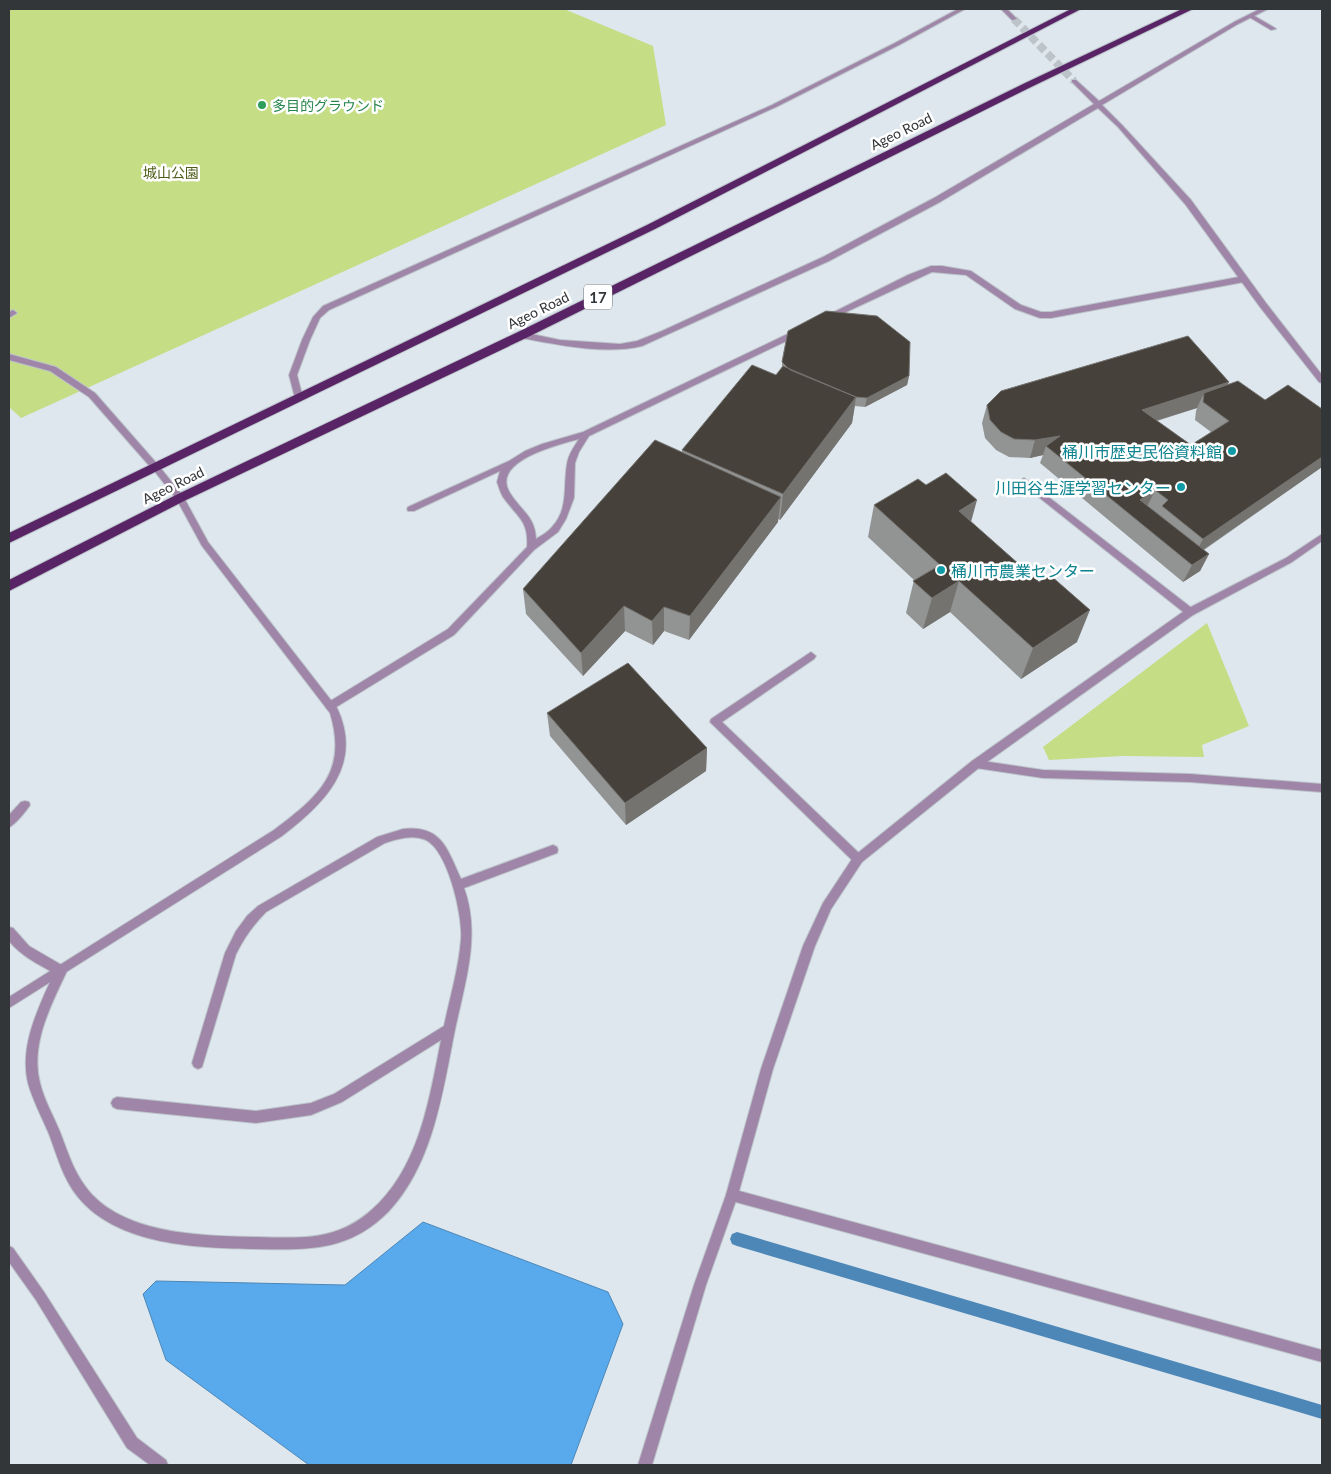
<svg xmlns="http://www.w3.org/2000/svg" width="1331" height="1474" viewBox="0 0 1331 1474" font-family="Lato,'Noto Sans JP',sans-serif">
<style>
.green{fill:#c5dd84}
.water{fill:#58aaed;stroke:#4d87b7}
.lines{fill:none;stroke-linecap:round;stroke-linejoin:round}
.stream{fill:#4d87b7;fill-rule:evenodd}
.minor-tunnel{stroke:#bcc4ca;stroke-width:8;stroke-dasharray:8 4;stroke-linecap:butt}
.service-casing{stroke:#bcc4ca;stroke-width:2}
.minor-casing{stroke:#bcc4ca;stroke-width:2}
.tertiary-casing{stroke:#bcc4ca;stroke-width:2}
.trunk-casing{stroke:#bcc4ca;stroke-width:2}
.service{fill:#9f85a7;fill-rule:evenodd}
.minor{fill:#9f85a7;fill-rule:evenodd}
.tertiary{fill:#9f85a7;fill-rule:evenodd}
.trunk{fill:#582466;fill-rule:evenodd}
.wall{fill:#929494;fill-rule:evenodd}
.shaded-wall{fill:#747370}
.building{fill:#46413a;stroke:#747370}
.leisure-dot{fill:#2e9e5b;stroke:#fff;stroke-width:2}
.culture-dot{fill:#0f9aa8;stroke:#fff;stroke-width:2}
.labels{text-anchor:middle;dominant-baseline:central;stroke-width:5;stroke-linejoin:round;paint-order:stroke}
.far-leisure-label{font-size:14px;fill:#27864d;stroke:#fff;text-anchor:start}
.far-street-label{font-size:14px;fill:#323639;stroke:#fff}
.far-park-label{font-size:14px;fill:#4f5f1a;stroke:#fff}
.shield{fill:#fff;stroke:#707274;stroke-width:1}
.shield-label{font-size:15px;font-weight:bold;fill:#323639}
.culture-label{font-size:16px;fill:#0d838f;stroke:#fff;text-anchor:end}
</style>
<rect width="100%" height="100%" fill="#dee7ee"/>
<!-- green -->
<path class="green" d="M9,9H564L653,46L666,125L21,418L9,407Z
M1207,623L1249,726L1202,745L1204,757L1123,756L1049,760L1043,747Z"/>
<!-- water -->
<path class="water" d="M423,1222L608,1292L623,1324L571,1465H309L166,1360L143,1294L156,1281L345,1285Z"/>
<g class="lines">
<!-- stream -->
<path class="stream" d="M737,1232L1322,1405V1419L737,1246L732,1244L730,1239L732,1234Z"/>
<!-- minor-tunnel -->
<path class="minor-tunnel" d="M1014,19L1074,81"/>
<!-- service casing -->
<g class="service-casing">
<path id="service" d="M1251,14L1275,28L1276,29L1271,30L1249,17L1248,16Z
M931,266H942L971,271L1021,305L1041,312H1051L1244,276L1248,279L1244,282L1051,318H1040L1015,309L966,275L932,272L829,320H823L822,318L908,275Z
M798,329L802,332L801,334L589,436L579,452L575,463L574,498L566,519L558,532L534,550L454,635L333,709H327L325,706L327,703L448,629L527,547C529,520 517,517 503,497C500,492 499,487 497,482L500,471L414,511H408L407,509L408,507L509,461L525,451L542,444L583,432ZM579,439C574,447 568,455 567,464C563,486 569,509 552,527C548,532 541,536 536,539C535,516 521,511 510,493C490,461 558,445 579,439Z
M1024,478L1193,609L1195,612L1193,615H1187L1021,483L1020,481Z
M811,652L816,656L814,659L722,722L862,856L863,859L862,862L858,864L854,862L710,722L711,719Z
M25,801L29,802L30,805C27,810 14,826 9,827V815L21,802Z
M403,829C442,825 447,849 461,879L553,845L557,847L558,850L557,853L464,888C483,940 461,993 452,1045C441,1102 430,1167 389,1211C350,1251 310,1250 257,1249C199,1248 118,1246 78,1197C63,1179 57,1155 49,1134C42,1117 33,1101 28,1083C19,1045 39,1007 54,973C38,964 21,956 9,941V927L13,928L29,946L65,967L67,971C51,1005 30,1044 40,1083C44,1100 53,1115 60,1132C67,1150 73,1170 85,1186C120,1235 203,1236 256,1237C306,1238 340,1242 379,1203C420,1161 430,1097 441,1040L342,1102L311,1115L256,1123L117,1109L113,1107L111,1103L113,1099L117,1097L256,1111L311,1103L334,1094L444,1026C450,997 459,968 461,939C463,916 448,851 426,840C413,834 397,839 385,843L266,912C253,925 244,938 236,954L202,1067L198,1069L194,1067L192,1063L225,953L236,931L247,916L258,906L377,837Z
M732,1189L1322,1350V1362L732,1201L728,1199L726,1195L728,1191Z"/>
</g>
<!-- minor casing -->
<g class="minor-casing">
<path id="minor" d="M958,9H965L899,45L776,107L329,310L320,318L310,340L297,375L303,398L299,401L295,398L289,375L302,340L313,317L323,306L772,105L895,43Z
M1001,9H1007L1017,19L1012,20Z
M1260,9H1268L1238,24L1102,105L1122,125L1191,200L1266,303L1322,375V383L1319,382L1260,307L1185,204L1118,127L1098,108L940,202L829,261L642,346C606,355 558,345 522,338L518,335L522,332L560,340L620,344L637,341L662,331L823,257L934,198L1094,104L1072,82V80H1076L1099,101L1234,22Z
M13,310L17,313L9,318V312Z
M9,354L56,367L95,393L159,466L160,468L159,470H153L89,397L50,371L9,360Z
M976,760L1043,770L1190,774L1322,784V792L1190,782L1043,778L976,768L972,767L971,764L972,761Z
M9,1246L13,1248L44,1292L137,1438L166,1460L168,1465H150L127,1448L36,1300L9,1262Z"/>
</g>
<!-- tertiary casing -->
<g class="tertiary-casing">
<path id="tertiary" d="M156,465L159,466L183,496L208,542L337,708C364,765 324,804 282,836L9,1008V997L274,830C319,796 348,772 330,713L202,546L177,500L152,468Z
M1322,534V541L1292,562L1193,615L980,767L862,862L831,909L815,946L773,1069L738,1195L706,1285L652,1465H638L694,1285L726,1195L761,1069L803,946L823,903L854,856L972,761L1187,609L1286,558Z"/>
</g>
<!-- trunk casing -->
<g class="trunk-casing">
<path id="trunk" d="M1071,9H1081L655,229L9,543V533L647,225Z
M1182,9H1193L1029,88L526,338L184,501L9,591V580L176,495L518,332L1023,84Z"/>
</g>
<!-- service -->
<use href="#service" class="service"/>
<!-- minor -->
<use href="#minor" class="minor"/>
<!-- tertiary -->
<use href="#tertiary" class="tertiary"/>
<!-- trunk -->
<use href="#trunk" class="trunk"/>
</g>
<!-- wall -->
<path class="wall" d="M782,362L909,376L907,385L865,407L855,406L852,423L780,520L778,519V522L689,640L664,631L653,645L625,631L583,676L526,614L523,589L682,452V450L776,375L782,368Z
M1228,384L1265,400L1322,409V467L1204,550L1209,554L1200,571L1183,582L1040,463L1043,455L1030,458L1009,457L996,450L985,438L982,423L987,405ZM1197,408L1196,411L1195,420L1211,432L1191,445L1157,421Z
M874,505L971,522L1077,642L1021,679L950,612L923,629L906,613L914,580L868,537Z
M547,713L707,748L706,771L626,825L550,736Z"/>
<!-- shaded-wall -->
<path class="shaded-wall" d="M909,376L907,385L865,407L867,398Z
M1229,382L1221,400L1204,393L1197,408L1135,427L1142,410Z
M856,397L852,423L780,520L783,494Z
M1060,436L1046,446L1043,455L1030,458L1035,440Z
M1322,457V467L1194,556L1203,539Z
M1155,490L1147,507L1132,517L1140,500Z
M781,497L778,522L689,640L690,616Z
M977,500L968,533L959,511Z
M1209,554L1200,571L1183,582L1192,565Z
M959,581L950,612L923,629L932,598Z
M624,606L625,631L583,676L581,653Z
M664,607V631L653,645L652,621Z
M1090,610L1077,642L1021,679L1033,648Z
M707,748L706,771L626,825L625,803Z"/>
<!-- building -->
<path class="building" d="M826,311L877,316L910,342L909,376L867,398L856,397L790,370L782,362L788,331Z
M1188,336L1229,382L1142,410L1191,445L1229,421L1203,402L1204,393L1238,381L1265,400L1288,385L1322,409V457L1203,539L1162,506L1168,500L1155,490L1140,500L1209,554L1192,565L1046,446L1060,436L1035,440L1014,439L1001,432L990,420L987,405L1001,391Z
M752,365L776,375L783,366L856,397L783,494L682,450Z
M655,440L781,497L690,616L664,607L652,621L624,606L581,653L523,589Z
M946,473L977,500L959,511L1039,582L1050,575L1090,610L1033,648L959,581L932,598L913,581L940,565L874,505L918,479L926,485Z
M628,663L707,748L625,803L547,713Z"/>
<!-- markers -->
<circle class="leisure-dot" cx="262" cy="105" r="5"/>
<g class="culture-dot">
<circle cx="1232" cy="451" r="5"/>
<circle cx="1181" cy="487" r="5"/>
<circle cx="941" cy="570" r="5"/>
</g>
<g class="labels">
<!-- far-leisure labels -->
<g class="far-leisure-label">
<text x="272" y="105">多目的グラウンド</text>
</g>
<!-- far-street labels -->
<g class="far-street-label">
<text transform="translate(901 131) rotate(-26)">Ageo Road</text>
<text transform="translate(538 310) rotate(-26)">Ageo Road</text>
<text transform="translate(173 485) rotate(-26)">Ageo Road</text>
</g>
<!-- far-park labels -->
<g class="far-park-label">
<text x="171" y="172">城山公園</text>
</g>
<!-- shield labels -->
<rect class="shield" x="584" y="284.5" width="28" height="25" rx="4"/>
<g class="shield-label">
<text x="598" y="297">17</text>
</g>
<!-- culture labels -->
<g class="culture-label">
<text x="1222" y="451">桶川市歴史民俗資料館</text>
<text x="1171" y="487">川田谷生涯学習センター</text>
<text x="951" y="570" text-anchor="start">桶川市農業センター</text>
</g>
</g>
<!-- border -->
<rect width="1331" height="1474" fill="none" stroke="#323639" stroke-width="20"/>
</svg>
